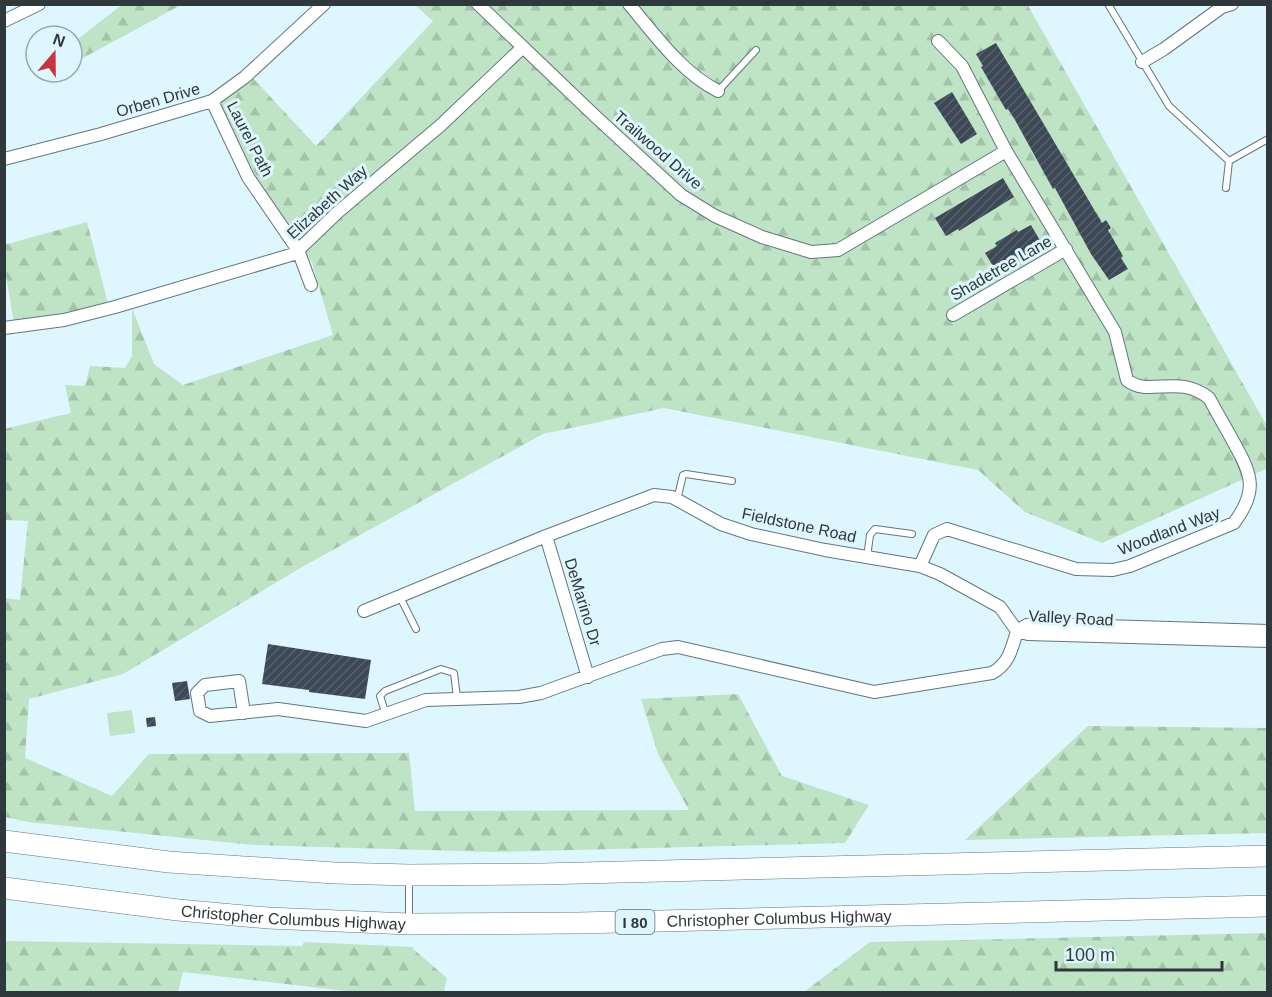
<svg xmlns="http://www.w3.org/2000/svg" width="1272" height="997" viewBox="0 0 1272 997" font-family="Arial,sans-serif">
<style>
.forest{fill:url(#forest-firs)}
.pitch{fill:#bee4c5}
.building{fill:url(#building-hatch)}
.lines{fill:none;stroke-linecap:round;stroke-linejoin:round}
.lane-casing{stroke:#62777d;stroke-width:8}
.street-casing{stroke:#62777d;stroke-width:14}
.highway-casing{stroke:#62777d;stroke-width:22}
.lane{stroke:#fff;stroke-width:6}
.street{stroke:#fff;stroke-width:12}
.highway{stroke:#fff;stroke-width:21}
.labels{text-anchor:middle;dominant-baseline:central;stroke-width:6;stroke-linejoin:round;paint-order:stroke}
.shield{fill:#def6fd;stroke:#647175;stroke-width:1.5}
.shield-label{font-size:15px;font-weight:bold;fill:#2f383b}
.street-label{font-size:16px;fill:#2f383b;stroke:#def6fd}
</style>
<defs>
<pattern id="forest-firs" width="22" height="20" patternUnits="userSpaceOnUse" patternTransform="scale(1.5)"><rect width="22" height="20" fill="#bee4c5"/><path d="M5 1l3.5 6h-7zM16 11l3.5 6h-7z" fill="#a4c4aa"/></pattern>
<pattern id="building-hatch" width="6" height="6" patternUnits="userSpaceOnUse" patternTransform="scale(1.5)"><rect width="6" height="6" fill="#3c4855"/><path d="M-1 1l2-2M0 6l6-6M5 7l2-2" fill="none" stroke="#57616b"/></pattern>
</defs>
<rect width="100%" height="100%" fill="#def6fd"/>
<!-- forest -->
<path class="forest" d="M123,4L181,5L81,59L74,42Z
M1027,4L1267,426L1268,468L1102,543L1025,512L978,470L664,408L543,434L302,567L123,674L29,699L25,758L112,796L149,754L409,753L415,811L689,810L658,754L641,699L738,694L782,776L869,805L845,843L494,852L253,845L28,822L5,817V598L20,600L28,521L5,520L4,429L71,413L65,385L85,386L90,366L125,368L132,356V308L154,364L183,385L333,335L312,263L254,172L218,105L251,76L316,146L433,21L415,5Z
M87,222L108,304L14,323L5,270L4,245Z
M1088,726L1267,728V833L965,840Z
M1267,933V992H804L870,942Z
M5,941L302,946L304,942L414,947L412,948L447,978L444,992H354L183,972L178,992H5Z"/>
<!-- pitch -->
<path class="pitch" d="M132,710L135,733L110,736L107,713Z"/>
<!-- building -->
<path class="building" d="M996,43L1102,223L1106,220L1111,228L1108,230L1123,256L1121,258L1128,269L1109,280L1091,254L1055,188L1053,189L1015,120L1008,109L1006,110L981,67L983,66L976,54Z
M952,92L977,134L961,144L934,103Z
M1003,178L1014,197L959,231L958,229L946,236L935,218Z
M1031,225L1042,244L1013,263L1012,262L996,271L985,253L997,246L995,243L1017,230L1018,232Z
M268,644L371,660L365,699L309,692V690L262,684Z
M187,681L190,699L175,701L172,683Z
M155,717L156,726L147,727L146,718Z"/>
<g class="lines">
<!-- lane casing -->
<g class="lane-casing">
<path id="lane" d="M1108,4L1169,106L1229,161
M718,91L756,50
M1226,188L1229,161L1268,139
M677,500L683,475L686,474L732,481
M867,557L870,535L875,529L912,534
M400,597L416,629
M386,715L380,696L385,691L441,669L454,673L457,698
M409,921V880"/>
</g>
<!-- street casing -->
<g class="street-casing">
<path id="street" d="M478,4L595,116L681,195L715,216L762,237L811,252L838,250L1006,151
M629,4C655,35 682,73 718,91
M4,21L39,4
M1142,62L1164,49L1222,7L1232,4
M212,101L248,177L298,250L311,285
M4,159L101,134L212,101L245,77L324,4
M953,315L1066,249
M4,328L64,320L115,307L294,254L338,212L441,125L523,47
M546,536L588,677
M920,566L934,535L947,529L1076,569L1113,570L1130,566L1234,523C1258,491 1252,475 1234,443C1226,428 1217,413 1209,398C1178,373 1149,398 1127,380L1115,332L1006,151L962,66L938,41
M364,611L546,536L654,495L672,497L721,524L751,534L825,550L920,566L940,574L1000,607L1017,631
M1017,631L1027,625L1039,624L1268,631
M1017,631L1028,634L1268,641
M244,713L239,681L205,685L197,693L200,711L210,716L278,709L366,721L426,700L519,697L541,693L662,649L678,647L874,692L992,673C1009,664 1012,648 1017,631"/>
</g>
<!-- highway casing -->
<g class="highway-casing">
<g id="highway">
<path d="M4,841L169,862L335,873L409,875L541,874L1268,856"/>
<path id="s1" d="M4,888L178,910L268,918L409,924L578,923L1268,906"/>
</g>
</g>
<!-- lane -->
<use href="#lane" class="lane"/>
<!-- street -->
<use href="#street" class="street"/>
<!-- highway -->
<use href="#highway" class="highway"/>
</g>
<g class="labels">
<!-- shield labels -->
<rect class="shield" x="615.5" y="910" width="39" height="24" rx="4.5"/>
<g class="shield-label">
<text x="635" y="922">I 80</text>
</g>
<!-- street labels -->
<g class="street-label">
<text transform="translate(158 100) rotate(-16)">Orben Drive</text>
<text transform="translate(250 139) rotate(63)">Laurel Path</text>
<text transform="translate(658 150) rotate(41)">Trailwood Drive</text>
<text transform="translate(327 202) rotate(-42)">Elizabeth Way</text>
<text transform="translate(1001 268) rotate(-30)">Shadetree Lane</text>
<text transform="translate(799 525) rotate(12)">Fieldstone Road</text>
<text transform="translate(1169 531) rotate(-21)">Woodland Way</text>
<text transform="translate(583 602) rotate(73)">DeMarino Dr</text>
<text transform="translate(1071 618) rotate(3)">Valley Road</text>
<text stroke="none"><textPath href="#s1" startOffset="291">Christopher Columbus Highway</textPath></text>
<text stroke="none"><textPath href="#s1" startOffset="777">Christopher Columbus Highway</textPath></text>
</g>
</g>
<!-- border -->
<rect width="1272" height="997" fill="none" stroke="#2f383b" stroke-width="12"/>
<!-- north arrow -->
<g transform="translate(54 54) rotate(20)"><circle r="28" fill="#def6fd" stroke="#98aaaf" stroke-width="1.5"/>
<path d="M0-4.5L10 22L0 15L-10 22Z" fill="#c5363d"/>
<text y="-9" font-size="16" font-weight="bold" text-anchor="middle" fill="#2f383b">N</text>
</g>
<!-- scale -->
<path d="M1056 961v9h166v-9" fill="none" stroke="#2f383b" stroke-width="3"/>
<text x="1065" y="961" font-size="18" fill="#2f383b" stroke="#def6fd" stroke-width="4.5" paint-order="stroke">100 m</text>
</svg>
